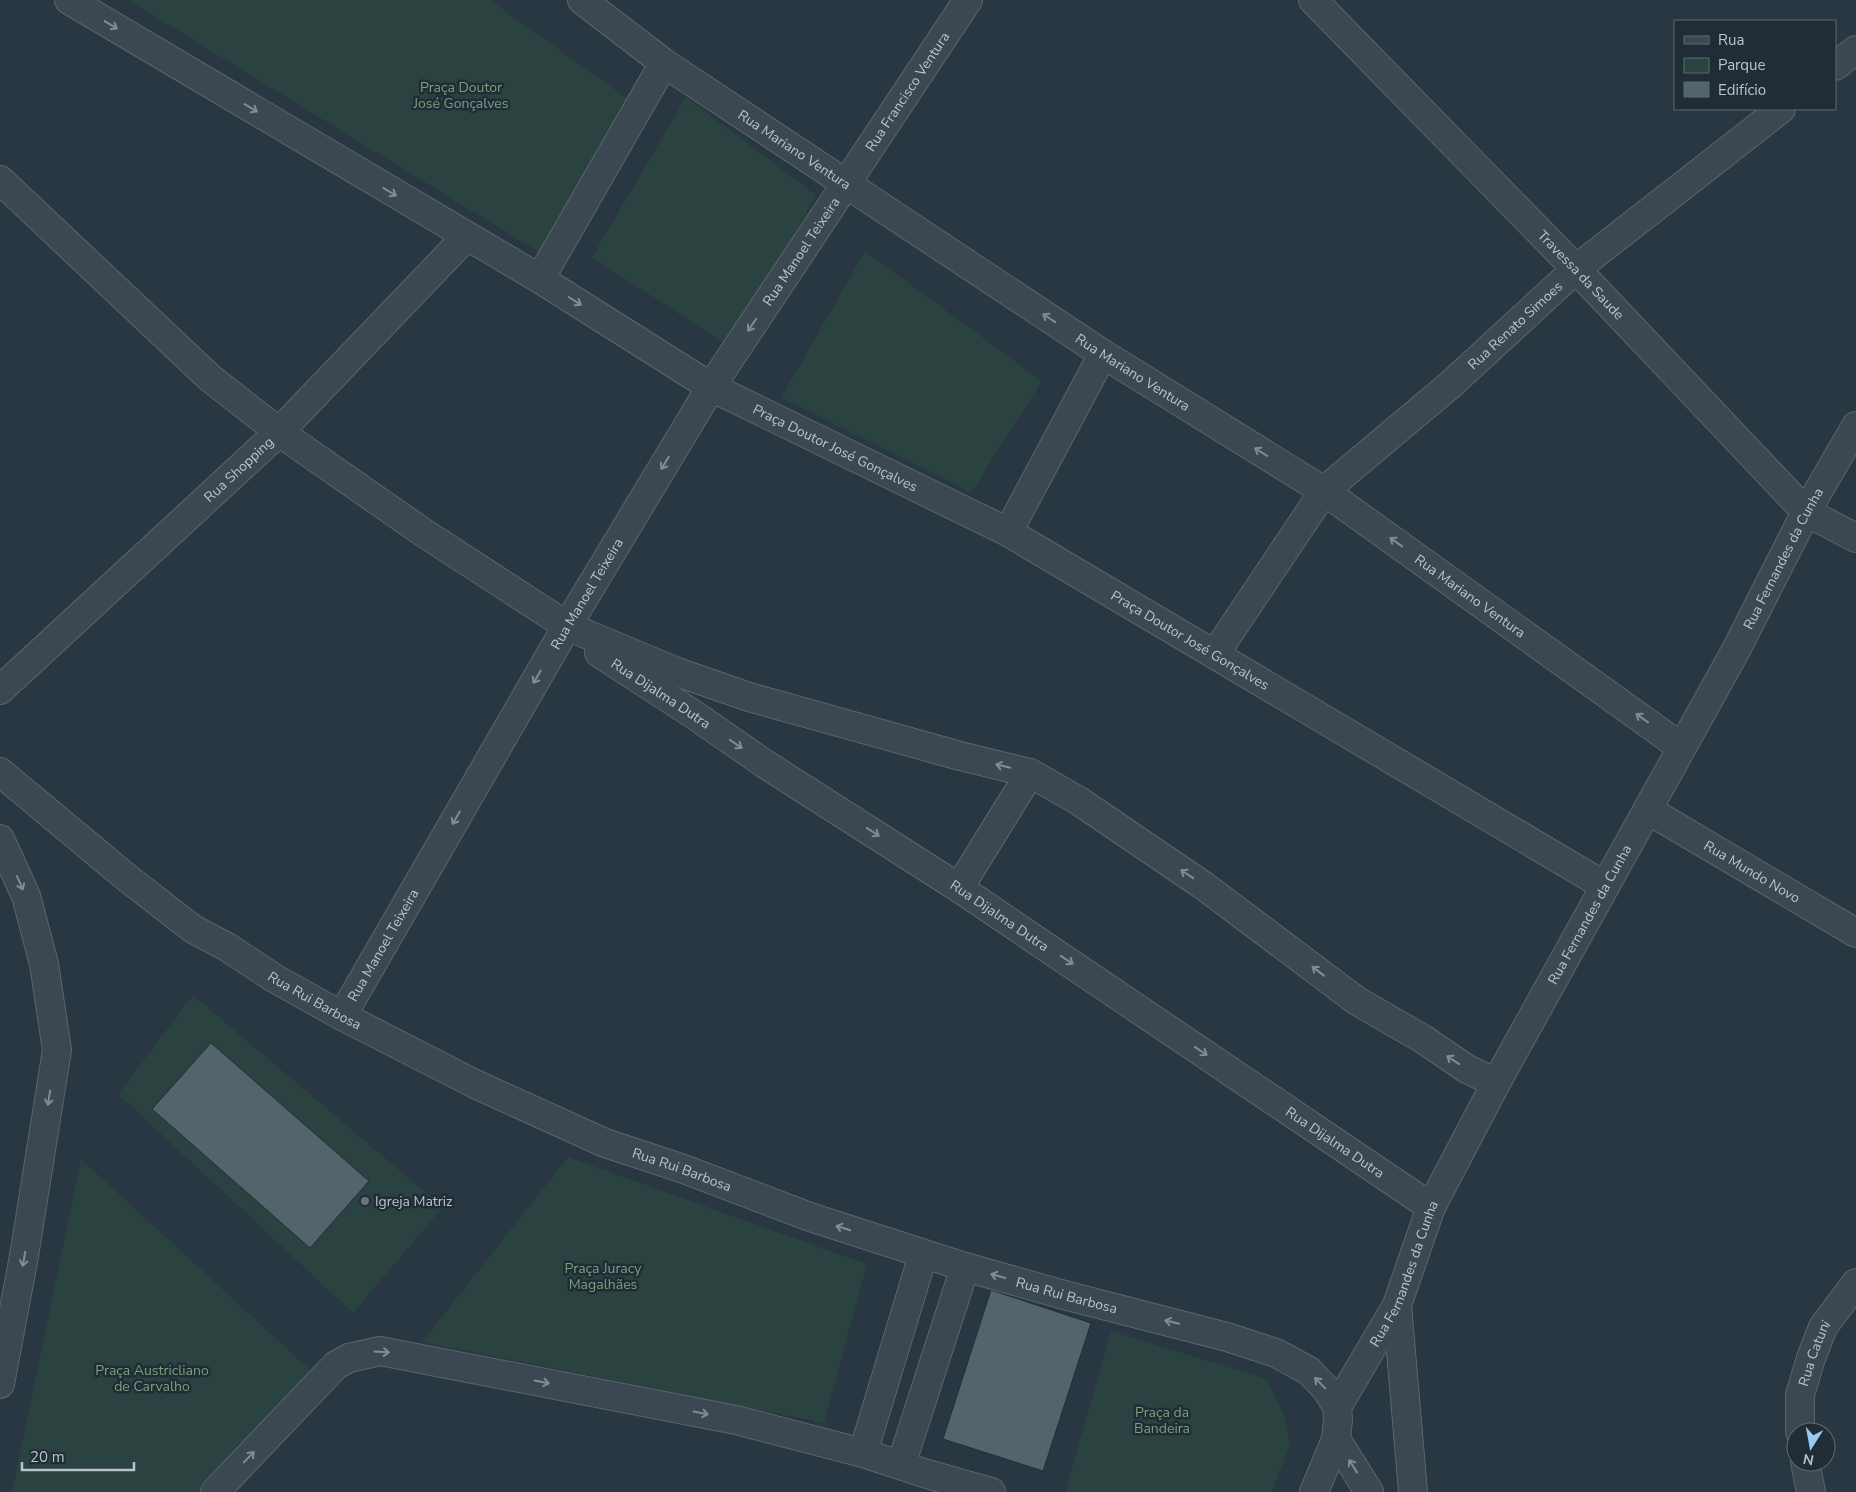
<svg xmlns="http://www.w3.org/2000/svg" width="1856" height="1492" viewBox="0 0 1856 1492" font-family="'Nunito Sans',sans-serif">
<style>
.green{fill:#2a4240}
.building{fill:#54646d;stroke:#232f38}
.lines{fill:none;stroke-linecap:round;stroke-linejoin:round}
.minor-casing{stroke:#5a666e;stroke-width:30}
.minor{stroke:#3c4851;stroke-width:28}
.oneway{stroke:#818c94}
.worship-dot{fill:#6b7280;stroke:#212d36;stroke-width:2}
.labels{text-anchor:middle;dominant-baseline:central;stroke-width:5;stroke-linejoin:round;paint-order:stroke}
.park-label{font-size:14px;fill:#799f7b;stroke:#212d36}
.street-label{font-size:14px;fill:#b9c3cb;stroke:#212d36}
.poi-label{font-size:14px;fill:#b9c3cb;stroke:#212d36;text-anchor:start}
</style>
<rect width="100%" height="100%" fill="#283741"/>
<!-- green -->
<path class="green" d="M128,0H490L631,101L540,253Z
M686,97L816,195L734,350L592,257Z
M865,251L1042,381L971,493L781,398Z
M193,995L443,1207L353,1313L118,1094Z
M568,1157L867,1264L824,1423L422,1342Z
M81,1159L319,1378L206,1492H12Z
M1111,1331L1267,1379L1285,1417L1290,1444L1272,1492H1065Z"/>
<!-- building -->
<path class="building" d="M211,1043L369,1181L310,1248L152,1109Z
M991,1290L1091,1323L1043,1471L943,1439Z"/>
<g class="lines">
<!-- minor casing -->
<g class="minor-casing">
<g id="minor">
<path id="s1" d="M69,0L540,279L711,387L1008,532L1605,886"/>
<path id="s2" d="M582,0L664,63L1103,354L1324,491L1681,747"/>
<path id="s3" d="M1313,0L1576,269L1806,512L1856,538"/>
<path d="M1835,66L1856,50"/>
<path d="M0,180L210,378L279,432L424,533L567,626L677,672L749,697L960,756L1030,773L1079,801L1204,886L1357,1001L1423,1039L1467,1069L1496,1083"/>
<path d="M540,279L664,63"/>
<path d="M1008,532L1103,354"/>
<path id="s4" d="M599,653L693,714L765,764L959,888L1431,1207"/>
<path id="s5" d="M1215,654L1324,491L1450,385L1576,269L1781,109"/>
<path id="s6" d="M0,690L279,432L466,237"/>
<path id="s7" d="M0,772L126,877L193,929L227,947L274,978L342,1016L475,1084L605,1143L681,1168L810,1217L965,1267L1068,1296L1227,1337L1276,1353L1309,1371L1327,1390L1337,1407L1338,1420L1336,1439L1314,1492"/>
<path id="s8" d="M1648,810L1856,933"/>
<path d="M0,839L26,896L44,964L57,1050L24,1256L0,1384"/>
<path d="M959,888L1030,773"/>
<path id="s9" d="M342,1016L567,626L711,387L968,0"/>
<path d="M1397,1305L1413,1492"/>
<path id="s10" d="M1337,1407L1397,1305L1431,1207L1496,1083L1736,650L1806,512L1856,426"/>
<path id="s11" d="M1800,1432V1395L1811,1358L1823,1327L1856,1283"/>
<path d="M1336,1439L1369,1492"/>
<path d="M863,1453L923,1255"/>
<path d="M1805,1462L1811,1492"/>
<path d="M901,1465L965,1267"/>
<path d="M215,1492L336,1365L349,1358L380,1351L736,1420L863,1453L927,1474L991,1492"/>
</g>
</g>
<!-- minor -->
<use href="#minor" class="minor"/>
</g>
<!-- one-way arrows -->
<defs><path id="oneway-shaft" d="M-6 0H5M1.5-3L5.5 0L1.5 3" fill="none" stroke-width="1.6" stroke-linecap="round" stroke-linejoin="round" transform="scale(1.25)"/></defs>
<g class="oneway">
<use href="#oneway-shaft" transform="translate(111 25) rotate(31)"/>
<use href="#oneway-shaft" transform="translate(251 108) rotate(31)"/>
<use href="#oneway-shaft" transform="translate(390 192) rotate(31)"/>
<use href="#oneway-shaft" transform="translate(575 301) rotate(32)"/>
<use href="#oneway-shaft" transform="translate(1049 318) rotate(-146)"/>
<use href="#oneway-shaft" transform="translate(752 325) rotate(124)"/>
<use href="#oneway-shaft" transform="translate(1261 452) rotate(-148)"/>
<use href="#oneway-shaft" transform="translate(665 463) rotate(121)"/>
<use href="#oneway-shaft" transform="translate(1396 542) rotate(-144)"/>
<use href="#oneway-shaft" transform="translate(537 677) rotate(120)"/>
<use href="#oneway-shaft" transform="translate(1642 718) rotate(-144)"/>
<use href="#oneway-shaft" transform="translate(736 744) rotate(35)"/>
<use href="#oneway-shaft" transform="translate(1003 766) rotate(-167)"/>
<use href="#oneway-shaft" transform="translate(456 818) rotate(120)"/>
<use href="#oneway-shaft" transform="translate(873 832) rotate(33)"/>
<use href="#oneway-shaft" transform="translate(1187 874) rotate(-146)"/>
<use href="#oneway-shaft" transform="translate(20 883) rotate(66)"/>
<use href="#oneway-shaft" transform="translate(1067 960) rotate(34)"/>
<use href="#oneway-shaft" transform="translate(1318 971) rotate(-142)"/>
<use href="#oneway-shaft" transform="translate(1201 1051) rotate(34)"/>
<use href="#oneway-shaft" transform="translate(1453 1060) rotate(-146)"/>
<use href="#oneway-shaft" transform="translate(49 1098) rotate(99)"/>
<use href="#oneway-shaft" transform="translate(843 1228) rotate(-162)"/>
<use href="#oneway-shaft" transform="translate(24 1259) rotate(100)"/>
<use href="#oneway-shaft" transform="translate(998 1276) rotate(-164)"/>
<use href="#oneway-shaft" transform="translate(1172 1322) rotate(-166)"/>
<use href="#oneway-shaft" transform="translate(382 1352) rotate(3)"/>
<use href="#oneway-shaft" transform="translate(542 1382) rotate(11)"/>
<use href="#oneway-shaft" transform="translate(1320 1383) rotate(-134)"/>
<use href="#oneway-shaft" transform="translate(701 1413) rotate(11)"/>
<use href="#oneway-shaft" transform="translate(249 1457) rotate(-46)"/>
<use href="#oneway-shaft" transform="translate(1353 1466) rotate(-122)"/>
</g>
<!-- markers -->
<circle class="worship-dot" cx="365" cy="1201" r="5"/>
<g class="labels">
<!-- park labels -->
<g class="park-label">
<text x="461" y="87">Praça Doutor<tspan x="461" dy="16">José Gonçalves</tspan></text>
<text x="603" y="1268">Praça Juracy<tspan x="603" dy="16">Magalhães</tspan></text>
<text x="152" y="1370">Praça Austricliano<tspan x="152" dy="16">de Carvalho</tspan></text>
<text x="1162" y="1412">Praça da<tspan x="1162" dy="16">Bandeira</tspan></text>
</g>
<!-- street labels -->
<g class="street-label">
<text stroke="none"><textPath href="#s9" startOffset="1084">Rua Francisco Ventura</textPath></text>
<text stroke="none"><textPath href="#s2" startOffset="260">Rua Mariano Ventura</textPath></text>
<text stroke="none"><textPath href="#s9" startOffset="892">Rua Manoel Teixeira</textPath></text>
<text stroke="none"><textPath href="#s3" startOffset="384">Travessa da Saude</textPath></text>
<text stroke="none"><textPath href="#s5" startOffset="449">Rua Renato Simoes</textPath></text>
<text stroke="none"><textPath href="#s2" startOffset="665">Rua Mariano Ventura</textPath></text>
<text stroke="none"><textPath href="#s1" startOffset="888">Praça Doutor José Gonçalves</textPath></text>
<text stroke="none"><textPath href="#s6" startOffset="325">Rua Shopping</textPath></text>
<text stroke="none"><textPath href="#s10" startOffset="960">Rua Fernandes da Cunha</textPath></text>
<text stroke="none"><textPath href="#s9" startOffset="488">Rua Manoel Teixeira</textPath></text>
<text stroke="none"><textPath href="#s2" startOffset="1070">Rua Mariano Ventura</textPath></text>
<text stroke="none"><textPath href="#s1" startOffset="1292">Praça Doutor José Gonçalves</textPath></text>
<text stroke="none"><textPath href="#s4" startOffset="74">Rua Dijalma Dutra</textPath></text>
<text stroke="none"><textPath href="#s8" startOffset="121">Rua Mundo Novo</textPath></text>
<text stroke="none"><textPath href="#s10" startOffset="555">Rua Fernandes da Cunha</textPath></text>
<text stroke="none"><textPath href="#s4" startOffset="479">Rua Dijalma Dutra</textPath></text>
<text stroke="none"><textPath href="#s9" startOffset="82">Rua Manoel Teixeira</textPath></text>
<text stroke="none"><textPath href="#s7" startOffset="390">Rua Rui Barbosa</textPath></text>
<text stroke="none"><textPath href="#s4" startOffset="884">Rua Dijalma Dutra</textPath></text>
<text stroke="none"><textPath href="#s7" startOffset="795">Rua Rui Barbosa</textPath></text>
<text stroke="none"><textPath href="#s10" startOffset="150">Rua Fernandes da Cunha</textPath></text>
<text stroke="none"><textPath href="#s7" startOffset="1200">Rua Rui Barbosa</textPath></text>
<text stroke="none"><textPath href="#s11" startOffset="81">Rua Catuni</textPath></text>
</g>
<!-- poi labels -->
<g class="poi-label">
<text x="375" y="1201">Igreja Matriz</text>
</g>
</g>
<!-- legend -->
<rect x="1674" y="20" width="162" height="90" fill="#212d36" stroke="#5e6972"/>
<rect x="1684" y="36" width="25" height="8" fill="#3c4851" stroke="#5e6972"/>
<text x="1718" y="45" font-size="15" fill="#b9c3cb">Rua</text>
<rect x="1684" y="58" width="25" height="15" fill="#2a4240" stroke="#5e6972"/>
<text x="1718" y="70" font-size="15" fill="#b9c3cb">Parque</text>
<rect x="1684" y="82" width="25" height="15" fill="#54646d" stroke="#5e6972"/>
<text x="1718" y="95" font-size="15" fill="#b9c3cb">Edifício</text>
<!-- north arrow -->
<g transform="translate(1811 1447) rotate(191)"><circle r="24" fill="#212d36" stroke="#5e6972"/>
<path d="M0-4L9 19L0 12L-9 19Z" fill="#97caf2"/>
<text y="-8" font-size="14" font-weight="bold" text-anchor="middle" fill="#b9c3cb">N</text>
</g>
<!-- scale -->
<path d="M22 1462v8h112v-8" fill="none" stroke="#b9c3cb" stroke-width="2.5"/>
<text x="30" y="1462" font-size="15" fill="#b9c3cb" stroke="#212d36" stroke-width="4" paint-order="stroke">20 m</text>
</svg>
